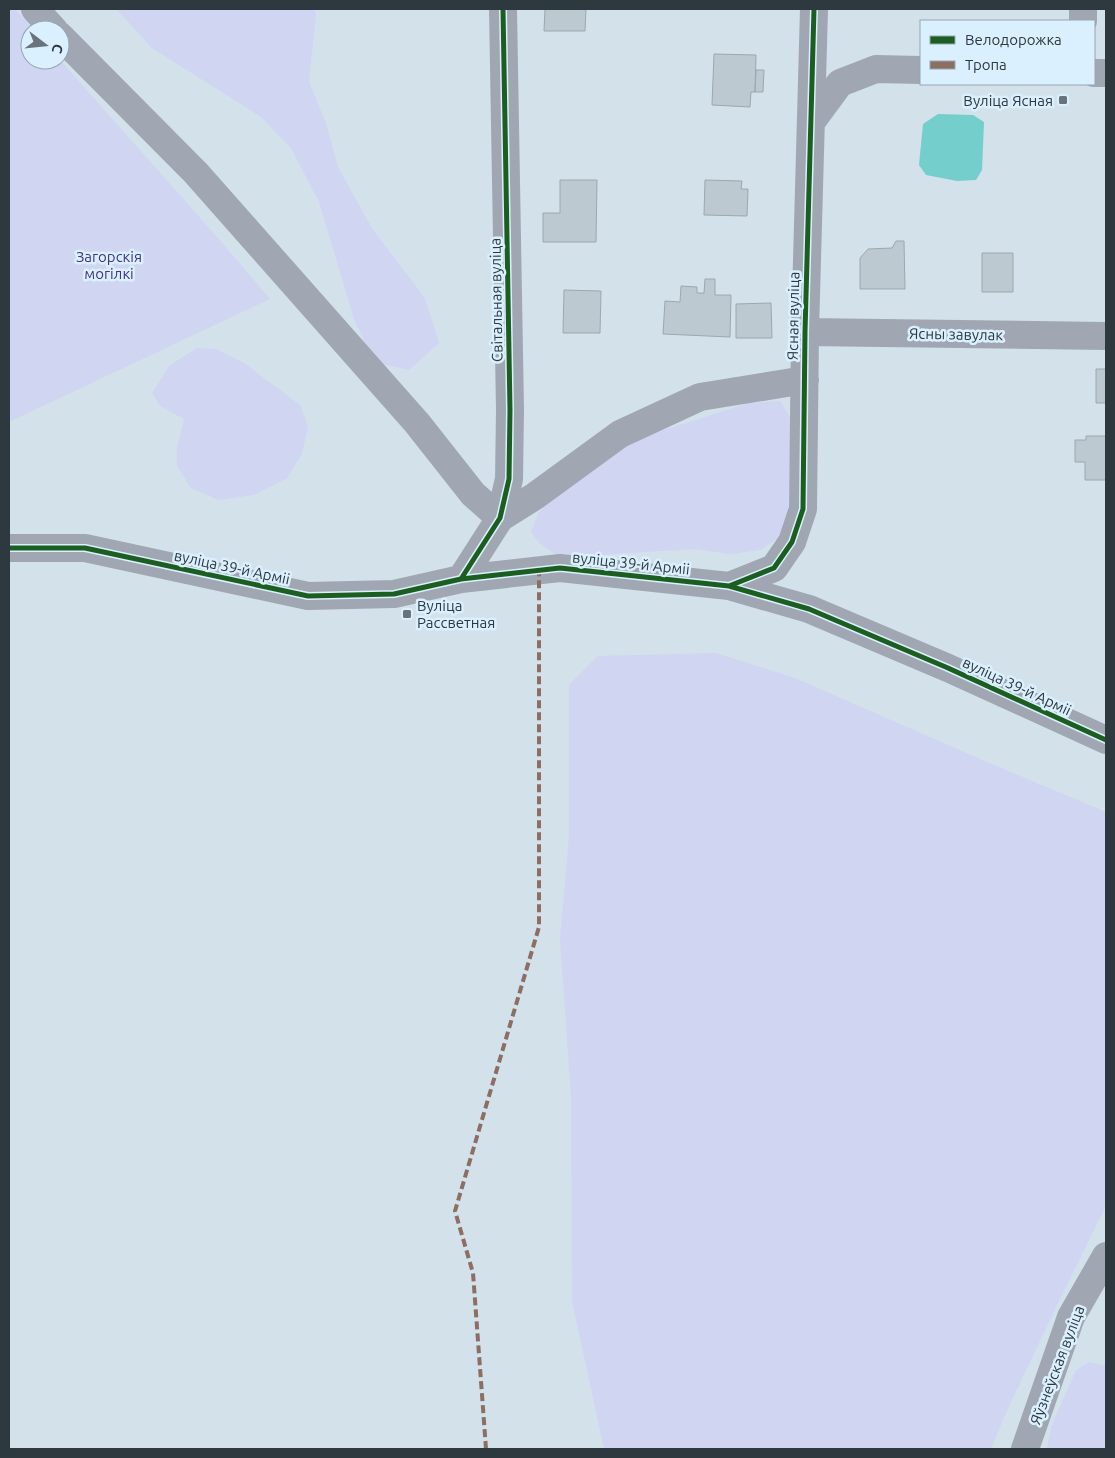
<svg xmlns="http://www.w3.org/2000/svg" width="1115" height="1458" viewBox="0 0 1115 1458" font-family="Ubuntu,sans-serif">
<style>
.green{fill:#d0d5f2}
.water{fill:#74cecb}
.building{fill:#bcc9d0;stroke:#9ba8ae}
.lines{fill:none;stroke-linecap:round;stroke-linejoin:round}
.minor{stroke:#a0a7b2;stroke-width:28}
.quiet{stroke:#8d6e63;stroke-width:4;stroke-dasharray:8 4;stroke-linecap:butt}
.cycleway-casing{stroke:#dbf0fe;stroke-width:8}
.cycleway{stroke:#1b5e20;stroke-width:5}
.poi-dot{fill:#68737b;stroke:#dbf0fe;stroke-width:2}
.labels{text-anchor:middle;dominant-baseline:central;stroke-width:5;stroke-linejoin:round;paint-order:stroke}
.poi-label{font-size:15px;fill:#2e383f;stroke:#dbf0fe;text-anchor:end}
.park-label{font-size:15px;fill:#44338a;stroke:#dbf0fe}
.street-label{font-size:15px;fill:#2e383f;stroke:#dbf0fe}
</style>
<rect width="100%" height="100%" fill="#d3e1eb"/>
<!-- green -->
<path class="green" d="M9,9H15L34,30H30V60H60L217,237L270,299L9,422Z
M116,9H314L316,15L309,82L326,123L338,167L373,230L425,298L439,343L409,370L374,362L354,319L319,202L291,148L261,117L152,48Z
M197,348L216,349L244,363L300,405L308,426L302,454L287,478L254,495L218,500L191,488L177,466V448L184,419L160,406L152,393L170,365Z
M780,401L791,418L788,520L780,537L760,550L731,554L695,549L597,555L555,554L540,544L531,532L539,512L572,478L645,436L749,403Z
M716,653L795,678L987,762L1106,812V1206L1059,1301L1005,1415L991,1449H604L572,1301L571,1096L560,939L569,836V685L598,656Z
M1089,1362L1106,1366V1449H1047L1051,1427L1076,1370Z"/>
<!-- water -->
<path class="water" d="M938,114L973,115L984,122L982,170L976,180L957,181L926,175L919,165L923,124Z"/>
<!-- building -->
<path class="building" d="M545,9H586L585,31H544Z
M714,54L756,55L755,92H751L750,107L712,105Z
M756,70H764L763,92H755Z
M560,180H597L596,242H543V213H560Z
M705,180L742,181L741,189H748L747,216L704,215Z
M896,241H904L905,289H860V258L868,249L892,248Z
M982,253H1013V292H982Z
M705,279H715V295H731L730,337L663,334L665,301L680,302L681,286L697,287V293H704Z
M564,290L601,291L600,333H563Z
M771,303L772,338H736V304Z
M1096,369H1106V403H1096Z
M1086,436H1106V480H1085V462H1075V440H1086Z"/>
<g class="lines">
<!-- minor -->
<path class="minor" d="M35,9L54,30
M1083,21V9
M60,36L196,173L417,423L473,494L500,518L535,496L620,434L700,397L805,380
M1094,73H1106
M812,121L840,83L876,69L921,70
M805,332L1106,336
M9,548H85L308,596L394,594L461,579L560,568L729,586L809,609L948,668L1106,740
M461,579L500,518L509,479L510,410L503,9
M729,586L774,568L792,542L803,509L805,332L814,9
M1025,1449L1071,1317L1106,1256"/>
<!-- quiet -->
<path class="quiet" d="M486,1449L473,1273L455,1211L539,927V571"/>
<!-- cycleway casing -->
<g class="cycleway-casing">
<path id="cycleway" d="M9,548H85L308,596L394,594L461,579L560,568L729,586L809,609L948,668L1106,740
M461,579L500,518L509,479L510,410L503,9
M729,586L774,568L792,542L803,509L805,332L814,9"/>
</g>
<!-- cycleway -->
<use href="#cycleway" class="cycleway"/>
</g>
<!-- markers -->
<g class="poi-dot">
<rect x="1058" y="95" width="10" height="10" rx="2.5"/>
<rect x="402" y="609" width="10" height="10" rx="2.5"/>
</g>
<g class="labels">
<!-- poi labels -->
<g class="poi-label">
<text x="1053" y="100">Вуліца Ясная</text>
<text x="417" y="605" text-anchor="start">Вуліца<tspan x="417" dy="17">Рассветная</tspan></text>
</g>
<!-- park labels -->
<g class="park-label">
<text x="109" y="256">Загорскія<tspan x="109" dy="17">могілкі</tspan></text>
</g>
<!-- street labels -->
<g class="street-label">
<text transform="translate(496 300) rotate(-91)">Світальная вуліца</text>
<text transform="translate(793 316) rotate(-89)">Ясная вуліца</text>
<text transform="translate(956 334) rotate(1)">Ясны завулак</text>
<text transform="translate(631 563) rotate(6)">вуліца 39-й Арміі</text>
<text transform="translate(232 567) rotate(12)">вуліца 39-й Арміі</text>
<text transform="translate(1017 686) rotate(25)">вуліца 39-й Арміі</text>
<text transform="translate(1057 1365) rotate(-69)">Яўзнеўская вуліца</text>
</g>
</g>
<!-- border -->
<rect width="1115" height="1458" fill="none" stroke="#2e383f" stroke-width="20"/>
<!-- legend -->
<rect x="920" y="20" width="175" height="65" fill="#dbf0fe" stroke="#96a6b2"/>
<rect x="930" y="36" width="25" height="8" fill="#1b5e20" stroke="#96a6b2"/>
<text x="965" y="45" font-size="15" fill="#2e383f">Велодорожка</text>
<rect x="930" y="61" width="25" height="8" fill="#8d6e63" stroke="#96a6b2"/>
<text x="965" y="70" font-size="15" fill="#2e383f">Тропа</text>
<!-- north arrow -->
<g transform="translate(45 45) rotate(106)"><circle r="24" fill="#dbf0fe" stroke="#96a6b2"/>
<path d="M0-4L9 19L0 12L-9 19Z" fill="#68737b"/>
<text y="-8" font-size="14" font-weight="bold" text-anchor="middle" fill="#2e383f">С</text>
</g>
</svg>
